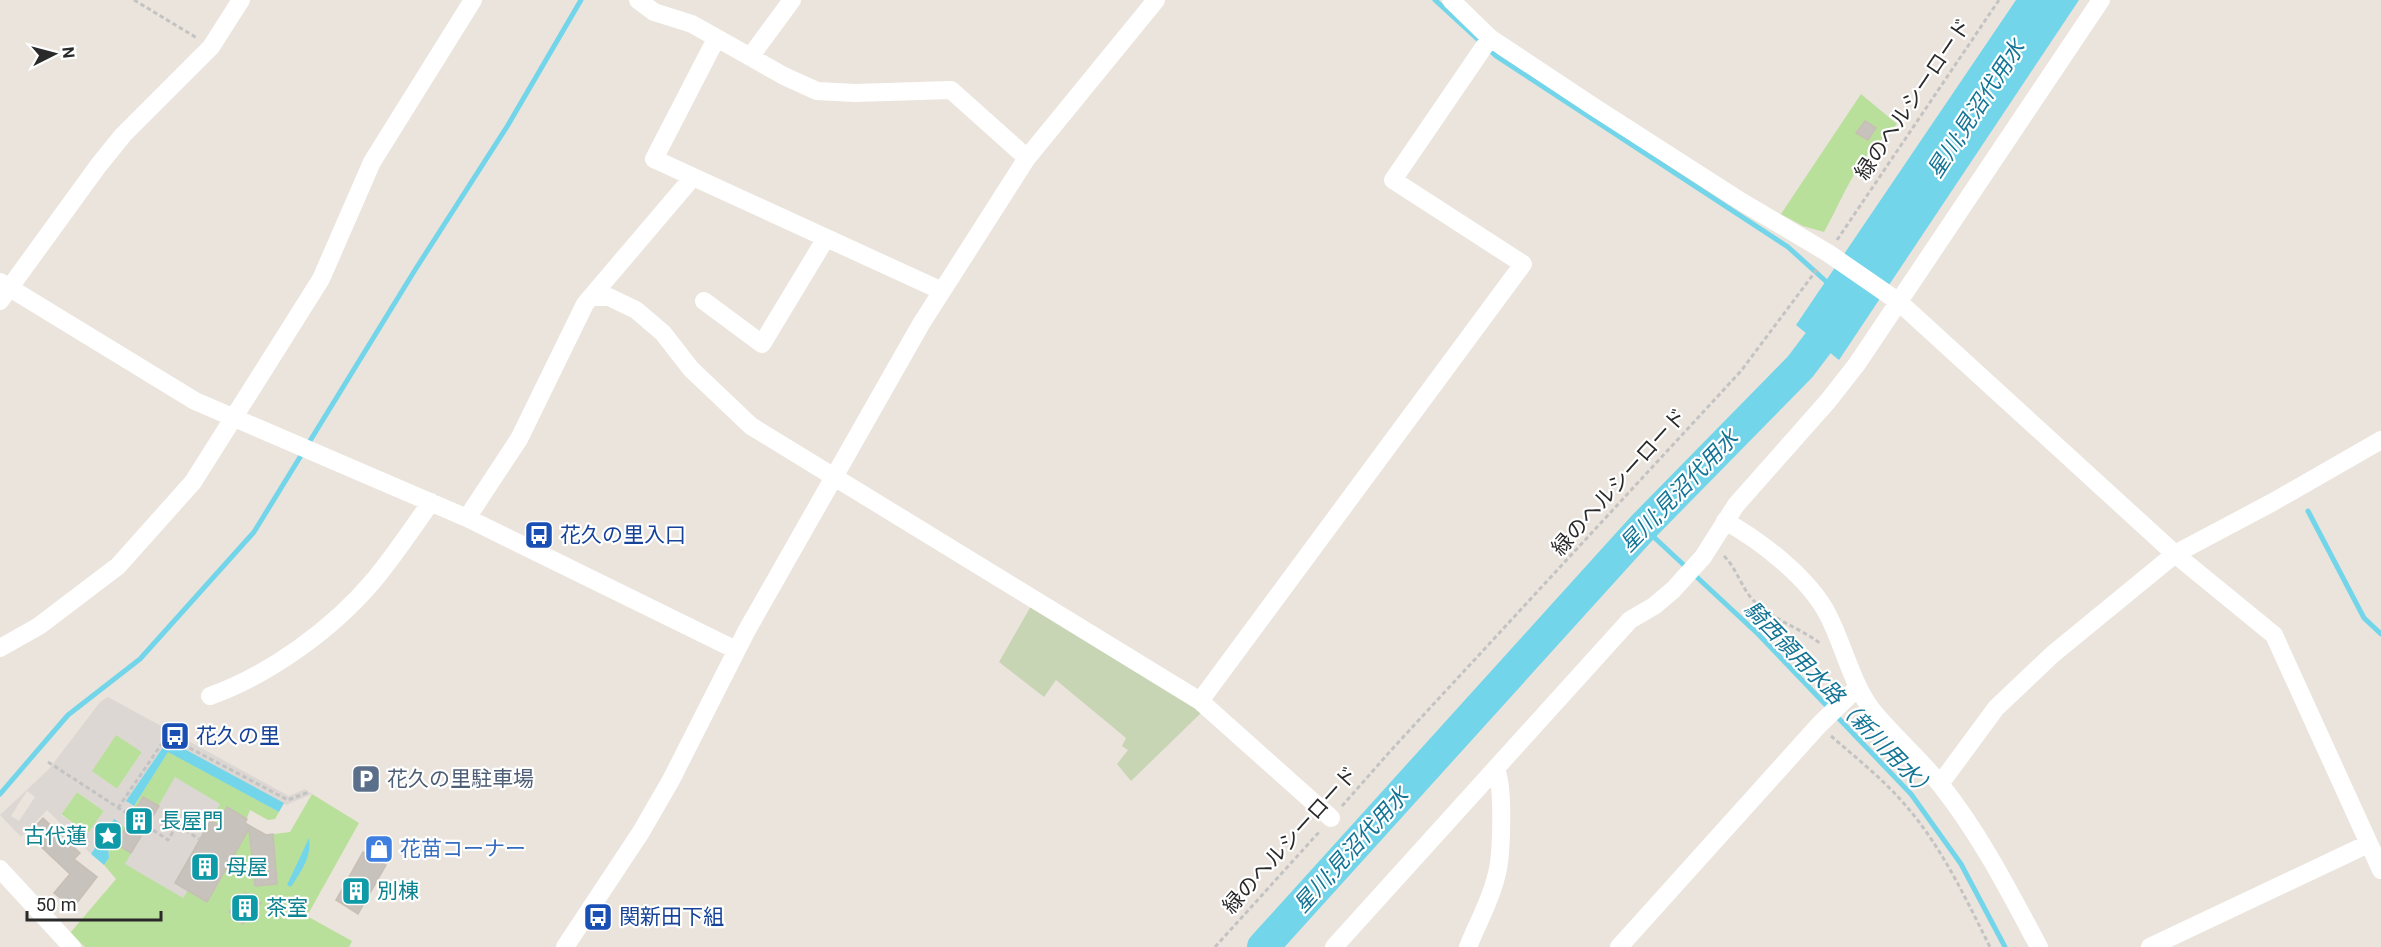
<svg xmlns="http://www.w3.org/2000/svg" width="2381" height="947" viewBox="0 0 2381 947" font-family="Roboto,'Noto Sans JP',sans-serif">
<style>
.green{fill:#b9e09b}
.cemetery{fill:#c7d5b4}
.plaza{fill:#dcd7d3;fill-rule:evenodd}
.water{fill:#73d5e9}
.lines{fill:none;stroke-linecap:round;stroke-linejoin:round}
.stream{stroke:#73d5e9;stroke-width:5}
.river{stroke:#73d5e9;stroke-width:32}
.building{fill:#c7c2bb;stroke:#c7bfb6;stroke-width:1.5}
.path{stroke:#c3c3c3;stroke-width:3;stroke-dasharray:4.5 3;stroke-linecap:butt}
.minor{stroke:#fff;stroke-width:18}
.labels{text-anchor:middle;dominant-baseline:central;stroke-width:4.5;stroke-linejoin:round;paint-order:stroke}
.street-label{font-size:21px;fill:#2a2a2a;stroke:#fff}
.transit-label{font-size:21px;fill:#164399;stroke:#fff;text-anchor:start}
.service-label{font-size:21px;fill:#4e5e75;stroke:#fff;text-anchor:start}
.culture-label{font-size:21px;fill:#0d838f;stroke:#fff;text-anchor:start}
.shop-label{font-size:21px;fill:#366cbe;stroke:#fff;text-anchor:start}
.water-label{font-size:22px;font-style:italic;fill:#137495;stroke:#fff}
</style>
<rect width="100%" height="100%" fill="#ebe4dc"/>
<!-- green -->
<path class="green" d="M1861,94L1897,124C1887,136 1874,145 1865,158C1848,181 1838,207 1824,232L1803,226L1781,214Z
M116,734L142,752L117,789L91,771Z
M168,751L279,812L275,819L268,820L250,810L245,823L266,835L290,832L312,794L359,823L307,916L352,941L349,947H85L70,933L116,879L104,865L109,858L108,843L121,825L125,827L116,844L131,853L158,807L143,797L136,808L134,806Z
M77,792L104,811L88,834L61,814Z"/>
<!-- cemetery -->
<path class="cemetery" d="M1031,606L1202,712L1131,781L1117,764L1128,750L1122,746L1126,738L1056,680L1044,697L999,662Z"/>
<!-- plaza -->
<path class="plaza" d="M108,697L289,796L305,789L312,794L286,805L168,740L126,801L136,808L125,827L113,820L91,854L47,810L21,837L0,815L49,769L100,702ZM116,735L142,752L117,789L92,771ZM27,791L35,797L19,821L11,816ZM77,792L104,811L88,833L61,815Z
M175,777L220,804L175,882L188,890L183,898L125,864Z"/>
<!-- water -->
<path class="water" d="M2016,0H2079L1839,360L1796,325Z
M168,740L284,803L279,812L168,752L134,806L126,801Z
M114,819L121,824L108,843L109,858L104,865L91,854Z
M309,838C312,857 301,871 291,887L287,885Z"/>
<g class="lines">
<!-- stream -->
<path class="stream" d="M1435,0L1496,56L1788,247L1830,285
M2308,511L2364,618L2381,634
M1643,527L1758,634L1911,794L1961,864L2005,947
M0,794L68,715L140,659L254,532L415,270L508,125L581,0"/>
<!-- river -->
<path class="river" d="M1263,947L1643,527L1800,367L1844,309"/>
</g>
<!-- building -->
<path class="building" d="M1865,121L1876,128L1868,140L1856,133Z
M143,797L159,806L131,853L116,844Z
M227,807L247,819L245,823L266,835L273,834L277,884L255,886L249,829L207,902L175,883L211,820L217,824Z
M43,818L80,853L74,859L97,877L73,908L54,893L70,874L36,842L39,839L31,831Z
M363,852L386,865L358,914L336,900Z
M245,893L261,903L243,924L229,912Z"/>
<g class="lines">
<!-- path -->
<path class="path" d="M134,0L197,38
M1837,240L1999,0
M1724,556C1737,569 1741,587 1753,600C1772,620 1799,627 1821,644
M1831,736C1854,756 1879,776 1899,798C1939,841 1964,895 1990,947
M48,762L131,816
M1342,806L1394,747L1741,371L1818,268
M118,808L167,736L288,800L309,792
M147,826L168,840L177,825L199,839
M1215,947L1320,831"/>
<!-- minor -->
<path class="minor" d="M638,0L654,12L692,24L784,76L817,91L855,93L951,90L1027,158
M1451,0L1490,38L1594,107L1742,202L1828,253L1899,302L2175,554L2274,635L2381,870
M716,39L654,159L942,291
M750,57L792,0
M0,282L195,401L467,518L736,650
M592,297H609L636,310L663,333L691,369L751,426L1200,701L1523,264L1393,180L1490,38
M0,301L98,166L123,135L211,47L241,0
M704,301L762,344L826,238
M467,518L519,439L585,304L693,177
M1725,521C1761,541 1809,578 1828,615C1844,646 1851,682 1872,710C1893,736 1919,758 1940,784C1980,834 2009,891 2039,947
M0,648L39,626L118,566L193,482L321,279L372,162L473,0
M210,696C269,675 333,629 374,580C394,556 412,529 431,502
M1200,701L1331,818
M1940,784L1996,708L2053,654L2175,554L2273,502L2381,440
M0,869L72,947
M565,947L641,832L671,780L747,630L921,324L1027,158L1156,0
M1334,947L1630,620L1654,606L1673,590L1703,557L1736,505L1828,401L1857,364L2101,0
M1468,947C1477,924 1490,902 1496,877C1502,858 1504,787 1496,770
M1619,947L1819,725L1858,687
M2150,947L2368,844"/>
</g>
<!-- icons -->
<defs>
<g id="bus-square" transform="scale(1.5)"><rect x="-9" y="-9" width="18" height="18" rx="4" fill="#1a4fb4" stroke="#fff"/><path d="M-5-6H5V4H4V6H2V4H-2V6H-4V4H-5ZM-3.5-4V0h7V-4ZM-3.5 1.2v1.5H-2V1.2ZM2 1.2v1.5H3.5V1.2Z" fill="#fff"/></g>
<g id="parking-square" transform="scale(1.5)"><rect x="-9" y="-9" width="18" height="18" rx="4" fill="#5c6f8a" stroke="#fff"/><path d="M-3.5-5.5H1a3.5 3.5 0 0 1 0 7H-1V5.5H-3.5ZM-1-3.4V-.6H.8a1.4 1.4 0 0 0 0-2.8Z" fill="#fff"/></g>
<g id="building-square" transform="scale(1.5)"><rect x="-9" y="-9" width="18" height="18" rx="4" fill="#0f9aa8" stroke="#fff"/><path d="M-4-6H4V6H1V3H-1V6H-4ZM-2.5-4.3h1.7v1.8h-1.7ZM.8-4.3h1.7v1.8H.8ZM-2.5-1h1.7V.8h-1.7ZM.8-1h1.7V.8H.8Z" fill="#fff"/></g>
<g id="sight-square" transform="scale(1.5)"><rect x="-9" y="-9" width="18" height="18" rx="4" fill="#0f9aa8" stroke="#fff"/><path d="M0-6L1.8-2.2L6-1.7L2.9 1.2L3.7 5.4L0 3.3L-3.7 5.4L-2.9 1.2L-6-1.7L-1.8-2.2Z" fill="#fff"/></g>
<g id="shop-square" transform="scale(1.5)"><rect x="-9" y="-9" width="18" height="18" rx="4" fill="#3f7fe0" stroke="#fff"/><path d="M-5-2.5h2.3a2.7 3.5 0 0 1 5.4 0H5L5.5 6h-11ZM-1.5-2.5h3a1.5 2.3 0 0 0-3 0Z" fill="#fff"/></g>
</defs>
<g fill-rule="evenodd">
<use href="#bus-square" x="539" y="535"/>
<use href="#bus-square" x="175" y="736"/>
<use href="#parking-square" x="366" y="779"/>
<use href="#building-square" x="139" y="821"/>
<use href="#sight-square" x="108" y="836"/>
<use href="#shop-square" x="379" y="849"/>
<use href="#building-square" x="205" y="867"/>
<use href="#building-square" x="356" y="891"/>
<use href="#building-square" x="245" y="908"/>
<use href="#bus-square" x="598" y="917"/>
</g>
<g class="labels">
<!-- street labels -->
<g class="street-label">
<text transform="translate(1913 99) rotate(-56)">緑のヘルシーロード</text>
<text transform="translate(1619 482) rotate(-48)">緑のヘルシーロード</text>
<text transform="translate(1290 840) rotate(-48)">緑のヘルシーロード</text>
</g>
<!-- transit labels -->
<g class="transit-label">
<text x="560" y="535">花久の里入口</text>
<text x="196" y="736">花久の里</text>
<text x="619" y="917">関新田下組</text>
</g>
<!-- service labels -->
<g class="service-label">
<text x="387" y="779">花久の里駐車場</text>
</g>
<!-- culture labels -->
<g class="culture-label">
<text x="160" y="821">長屋門</text>
<text x="87" y="836" text-anchor="end">古代蓮</text>
<text x="226" y="867">母屋</text>
<text x="377" y="891">別棟</text>
<text x="266" y="908">茶室</text>
</g>
<!-- shop labels -->
<g class="shop-label">
<text x="400" y="849">花苗コーナー</text>
</g>
<!-- water labels -->
<g class="water-label">
<text transform="translate(1976 109) rotate(-57)">星川;見沼代用水</text>
<text transform="translate(1679 491) rotate(-46)">星川;見沼代用水</text>
<text transform="translate(1840 700) rotate(46)">騎西領用水路（新川用水）</text>
<text transform="translate(1351 850) rotate(-48)">星川;見沼代用水</text>
</g>
</g>
<!-- north arrow -->
<g transform="translate(54 54) rotate(84)" stroke="#ffffff" stroke-width="4.5" paint-order="stroke">
<path d="M0-4.5L10 22L0 15L-10 22Z" fill="#2a2a2a"/>
<text y="-9" font-size="16" font-weight="bold" text-anchor="middle" fill="#2a2a2a">N</text>
</g>
<!-- scale -->
<path d="M27 911v9h134v-9" fill="none" stroke="#2a2a2a" stroke-width="3"/>
<text x="36" y="911" font-size="18" fill="#2a2a2a" stroke="#ffffff" stroke-width="4.5" paint-order="stroke">50 m</text>
</svg>
